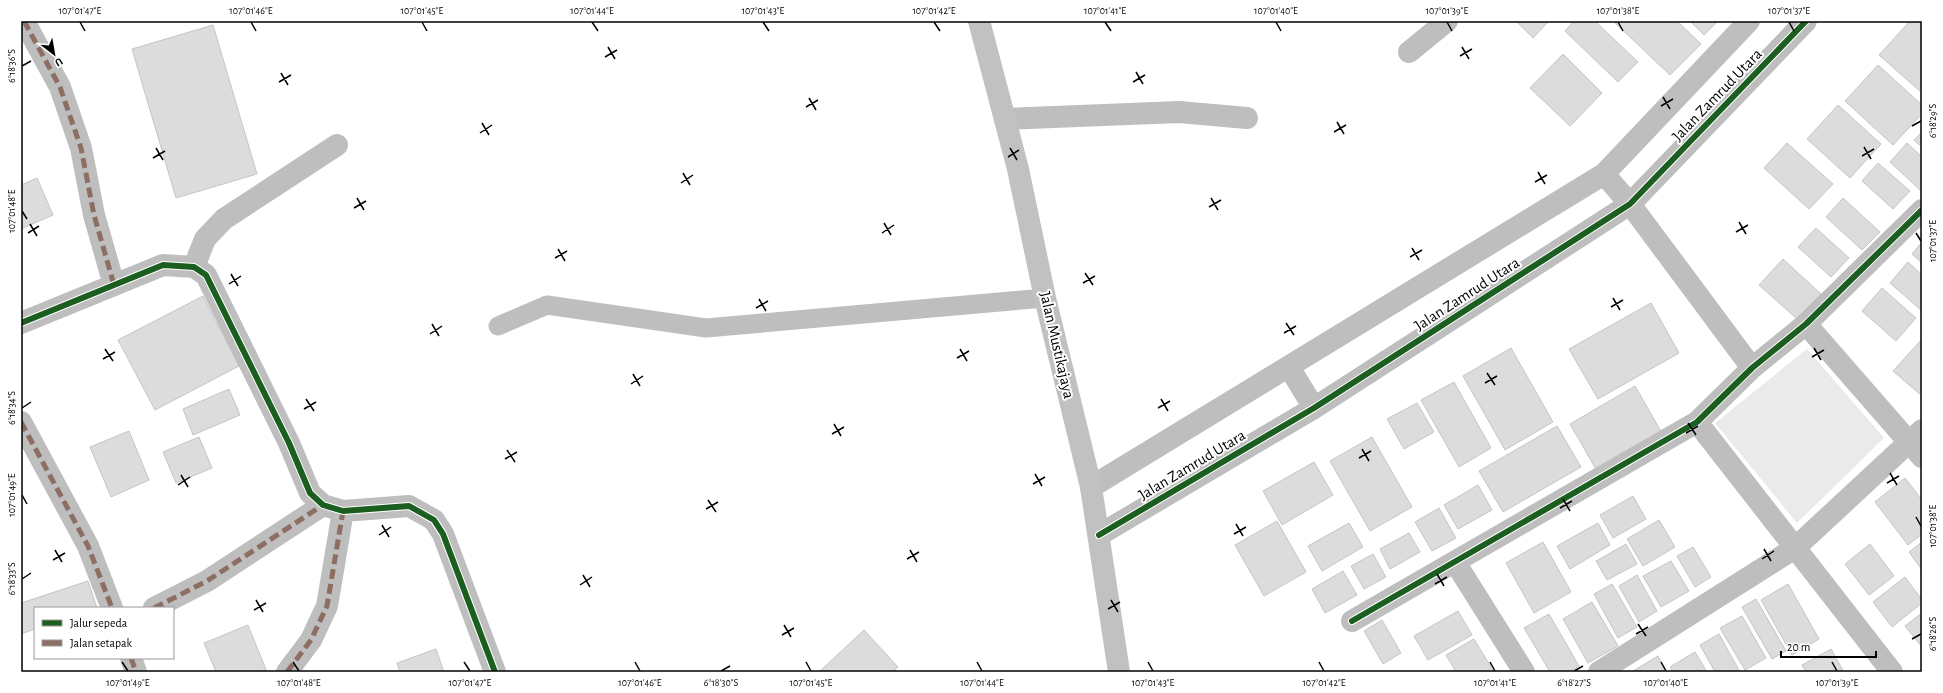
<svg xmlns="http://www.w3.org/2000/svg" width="1943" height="693" viewBox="0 0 1943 693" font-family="'Alegreya Sans',sans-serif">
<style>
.green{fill:#eaeaea}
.building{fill:#dcdcdc;stroke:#c5c5c5}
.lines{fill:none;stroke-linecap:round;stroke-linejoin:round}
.service{stroke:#bebebe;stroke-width:19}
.minor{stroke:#bebebe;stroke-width:22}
.tertiary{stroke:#bebebe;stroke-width:22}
.secondary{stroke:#c1c1c1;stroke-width:22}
.quiet{stroke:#8d6e63;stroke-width:5;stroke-dasharray:10 5;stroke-linecap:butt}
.cycleway-casing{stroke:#fff;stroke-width:8}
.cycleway{stroke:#1b5e20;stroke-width:6}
.ticks{fill:none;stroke:#000;stroke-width:1.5}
.labels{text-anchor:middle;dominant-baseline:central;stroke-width:4;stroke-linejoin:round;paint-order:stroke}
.street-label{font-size:16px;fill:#000;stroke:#fff}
.neatline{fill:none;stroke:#000;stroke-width:1.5}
.ticks-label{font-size:10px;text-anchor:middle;fill:#000}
</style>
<rect width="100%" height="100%" fill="#fff"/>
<!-- green -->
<path class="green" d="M1807,349L1884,438L1797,523L1715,423Z"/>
<!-- building -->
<path class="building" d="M1516,21H1549L1533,38Z
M1574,21H1595L1638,62L1618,82L1565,31Z
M1613,21H1677L1701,44L1670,75Z
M1690,21H1718L1704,35Z
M1910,21H1922V93L1879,55Z
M213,25L257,174L176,198L132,49Z
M1563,54L1602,93L1570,126L1530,88Z
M1878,65L1922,105V114L1893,145L1845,101Z
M1838,105L1881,144L1850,178L1807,139Z
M1922,132V147L1914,140Z
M1787,143L1833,184L1809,209L1764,168Z
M1907,143L1922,157V188L1920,190L1890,162Z
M1878,163L1910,191L1893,209L1862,181Z
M37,178L53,215L21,229V185Z
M1843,198L1880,232L1862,250L1826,217Z
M1816,228L1849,258L1831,277L1798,247Z
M1922,242V263L1912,254Z
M1783,259L1821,294L1797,319L1759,285Z
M1908,262L1922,275V311L1890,283Z
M1882,288L1916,318L1896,341L1862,311Z
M203,296L239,366L155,410L118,340Z
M1651,303L1679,353L1598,399L1569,349Z
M1922,339V396L1893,371Z
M1511,348L1553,422L1505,450L1463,376Z
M1454,382L1491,448L1459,467L1421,400Z
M1635,386L1662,433L1597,471L1570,424Z
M229,389L240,415L193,435L183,409Z
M1417,403L1434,432L1404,449L1387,419Z
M1557,426L1581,467L1503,512L1479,471Z
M129,431L149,480L111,497L90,447Z
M199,437L212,468L176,483L163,452Z
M1372,437L1412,507L1370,531L1330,461Z
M1314,462L1333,495L1282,525L1263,491Z
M1905,478L1922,500V534L1908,545L1875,502Z
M1478,485L1492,510L1458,529L1444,505Z
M1633,496L1646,519L1613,538L1600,515Z
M1439,508L1456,538L1432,551L1415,522Z
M1659,520L1675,547L1643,566L1627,539Z
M1277,521L1306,572L1264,596L1235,545Z
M1349,523L1363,547L1322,571L1308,546Z
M1598,523L1610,545L1570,569L1557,546Z
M1409,533L1420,552L1390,569L1380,549Z
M1543,542L1571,592L1534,613L1506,563Z
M1922,542V570L1909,552Z
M1626,544L1637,564L1607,580L1596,561Z
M1870,544L1894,576L1869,595L1845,564Z
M1693,547L1711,577L1695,587L1677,556Z
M1373,554L1386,577L1364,589L1351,566Z
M1671,561L1689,591L1661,607L1643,576Z
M1343,571L1357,595L1325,613L1312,589Z
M1637,575L1657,611L1639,622L1619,586Z
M1905,577L1922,600V603L1892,627L1873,602Z
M88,581L97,608H35V629L21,634V603Z
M1612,584L1637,627L1618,638L1594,594Z
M1788,584L1819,639L1792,655L1761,600Z
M1756,599L1786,651L1772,659L1742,607Z
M1592,602L1618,646L1588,663L1563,619Z
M1458,611L1472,635L1428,660L1414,636Z
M1922,613V647L1905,626Z
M1549,614L1579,666L1568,672H1550L1524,628Z
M1742,616L1766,658L1745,670L1720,628Z
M1382,620L1401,653L1383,664L1364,631Z
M248,625L267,672H216L204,643Z
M864,630L898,667L893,672H819Z
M1719,634L1740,672H1715L1700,645Z
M1474,639L1494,672H1456L1446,655Z
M436,649L444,672H400L397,663Z
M1831,649L1844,672H1806L1802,665Z
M1695,652L1707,672H1673L1670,667Z
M1658,656L1667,672H1634L1633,671Z"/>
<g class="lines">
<!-- service -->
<path class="service" d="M498,326L547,305L706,328L1045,298"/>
<!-- minor -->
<path class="minor" d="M24,21L60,87L81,148L94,215L114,285
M1409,52L1447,21
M1005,119L1179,112L1247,118
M1604,174L1630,204L1752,368
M194,267L205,239L224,219L337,145
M21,323L163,265L194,267L206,275L289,443L310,493L323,505L343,511L409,506L434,520L443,534L495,672
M1806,324L1922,457
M21,422L88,546L112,608
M1697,422L1892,672
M1455,562L1524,672
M154,608L207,581L323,505
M1352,621L1697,422L1752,368L1806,324L1922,210
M131,658L136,672
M287,672L311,640L327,606L343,511
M1599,672L1795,548L1922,430"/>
<!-- tertiary -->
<path class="tertiary" d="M1289,367L1314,408
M1091,487L1604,174L1749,21
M1099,535L1314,408L1630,204L1806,21"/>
<!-- secondary -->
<path class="secondary" d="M979,21L1018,169L1045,298L1091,487L1119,672"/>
<!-- quiet -->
<path class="quiet" d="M24,21L60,87L81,148L94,215L114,285
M21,422L88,546L112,608
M154,608L207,581L323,505
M131,658L136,672
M287,672L311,640L327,606L343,511"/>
<!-- cycleway casing -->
<g class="cycleway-casing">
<path id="cycleway" d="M21,323L163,265L194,267L206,275L289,443L310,493L323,505L343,511L409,506L434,520L443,534L495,672
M1099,535L1314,408L1630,204L1806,21
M1352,621L1697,422L1752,368L1806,324L1922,210"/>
</g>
<!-- cycleway -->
<use href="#cycleway" class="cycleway"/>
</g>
<!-- ticks -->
<path class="ticks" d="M80,22L85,31M251,22L256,31M422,22L427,31M592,22L598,31M763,22L769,31M934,22L940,31M1105,22L1111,31M1276,22L1281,31M1447,22L1452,31M1618,22L1623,31M1789,22L1794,31M608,47L615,59M1462,47L1469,59M1460,56L1472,49M605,57L617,50M22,66L31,61M1136,72L1143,84M281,73L288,85M279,82L291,75M1133,82L1145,75M1663,97L1670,109M809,98L816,110M1661,106L1673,99M806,107L818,100M1337,122L1344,134M482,123L489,135M1912,126L1921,121M1334,132L1346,125M480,133L492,125M1864,147L1871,159M156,148L163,160M1010,148L1017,160M1862,156L1874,149M1008,157L1019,150M153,158L165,151M1538,172L1545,184M683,173L690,185M1535,182L1547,175M681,183L693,175M357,198L364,210M1211,198L1218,210M1209,207L1221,200M354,208L366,201M22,211L27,219M1739,222L1746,234M884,223L891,235M30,224L37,236M1736,232L1748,225M28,233L39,226M882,233L894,225M1916,233L1921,241M1412,248L1419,260M558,249L565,261M1410,257L1422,250M555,258L567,251M1085,273L1093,285M231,274L238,286M1083,283L1095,276M229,284L241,276M1613,298L1620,310M759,299L766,311M1611,307L1623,300M756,308L768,301M1286,323L1294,335M432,324L439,336M1284,333L1296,326M430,334L442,326M1814,348L1821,360M105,349L113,361M960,349L967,361M1812,357L1824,350M957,358L969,351M103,359L115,352M1487,373L1495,385M633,374L640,386M1485,383L1497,376M631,384L643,376M306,399L314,411M1161,399L1168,411M22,408L31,402M1158,408L1170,401M304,409L316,402M1688,423L1696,435M834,424L841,436M1686,433L1698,426M832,434L844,427M1362,449L1369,461M507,450L515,462M1359,458L1371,451M505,459L517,452M1890,473L1897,485M1035,474L1042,486M181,475L188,487M1887,483L1899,476M1033,484L1045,477M178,485L190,477M22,495L27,504M1563,499L1570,511M708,500L716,512M1560,508L1572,501M706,509L718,502M1916,517L1921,526M1236,524L1243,536M382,525L389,537M1234,534L1246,527M379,535L391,527M1764,549L1771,561M55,550L62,562M910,550L917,562M907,559L919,552M1762,559L1774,551M53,560L65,553M1437,574L1444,586M583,575L590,587M22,579L31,573M1435,584L1447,577M580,585L592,577M256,600L263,612M1111,600L1118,612M1108,609L1120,602M254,610L266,603M1638,624L1646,636M784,625L791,637M1636,634L1648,627M782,635L794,628M1912,639L1921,634M122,662L128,671M293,662L299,671M464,662L470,671M635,662L640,671M806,662L811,671M977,662L982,671M1148,662L1153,671M1319,662L1324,671M1490,662L1495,671M1661,662L1666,671M1832,662L1837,671M721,671L730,666M1574,671L1583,666"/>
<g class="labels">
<!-- street labels -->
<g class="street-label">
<text transform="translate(1717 95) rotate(-46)">Jalan Zamrud Utara</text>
<text transform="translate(1467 294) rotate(-33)">Jalan Zamrud Utara</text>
<text transform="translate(1057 345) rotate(77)">Jalan Mustikajaya</text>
<text transform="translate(1192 465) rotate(-31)">Jalan Zamrud Utara</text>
</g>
</g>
<!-- border -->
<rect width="1943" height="693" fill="none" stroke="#ffffff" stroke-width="44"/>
<!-- legend -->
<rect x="34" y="607" width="140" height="52" fill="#ffffff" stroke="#999999"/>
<rect x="42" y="620" width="20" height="6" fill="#1b5e20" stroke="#999999"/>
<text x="70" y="627" font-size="12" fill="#000000">Jalur sepeda</text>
<rect x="42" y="640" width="20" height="6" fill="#8d6e63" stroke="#999999"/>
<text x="70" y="647" font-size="12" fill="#000000">Jalan setapak</text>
<!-- north arrow -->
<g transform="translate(54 54) rotate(149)" stroke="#ffffff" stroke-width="3" paint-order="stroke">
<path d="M0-3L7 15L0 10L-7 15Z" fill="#000000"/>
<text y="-6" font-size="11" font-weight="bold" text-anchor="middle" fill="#000000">U</text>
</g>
<!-- scale -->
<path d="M1781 651v6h95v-6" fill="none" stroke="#000000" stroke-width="2"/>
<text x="1787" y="651" font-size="12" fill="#000000" stroke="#ffffff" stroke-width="3" paint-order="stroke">20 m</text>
<rect x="22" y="22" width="1899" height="649" class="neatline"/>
<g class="ticks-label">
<text x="80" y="14">107°01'47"E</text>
<text x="251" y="14">107°01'46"E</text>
<text x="422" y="14">107°01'45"E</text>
<text x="592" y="14">107°01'44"E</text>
<text x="763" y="14">107°01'43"E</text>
<text x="934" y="14">107°01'42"E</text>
<text x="1105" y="14">107°01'41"E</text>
<text x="1276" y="14">107°01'40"E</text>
<text x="1447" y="14">107°01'39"E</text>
<text x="1618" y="14">107°01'38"E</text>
<text x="1789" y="14">107°01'37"E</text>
<text transform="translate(11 66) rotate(-90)" y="4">6°18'36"S</text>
<text transform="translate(1932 121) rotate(-90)" y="4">6°18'29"S</text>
<text transform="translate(11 211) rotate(-90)" y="4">107°01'48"E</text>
<text transform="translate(1932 241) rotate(-90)" y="4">107°01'37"E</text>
<text transform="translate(11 408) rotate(-90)" y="4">6°18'34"S</text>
<text transform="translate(11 495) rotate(-90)" y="4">107°01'49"E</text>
<text transform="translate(1932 526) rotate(-90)" y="4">107°01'38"E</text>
<text transform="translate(11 579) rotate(-90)" y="4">6°18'33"S</text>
<text transform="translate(1932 634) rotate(-90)" y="4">6°18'26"S</text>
<text x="128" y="686">107°01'49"E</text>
<text x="299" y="686">107°01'48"E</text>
<text x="470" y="686">107°01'47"E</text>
<text x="640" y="686">107°01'46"E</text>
<text x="721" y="686">6°18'30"S</text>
<text x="811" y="686">107°01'45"E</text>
<text x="982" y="686">107°01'44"E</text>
<text x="1153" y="686">107°01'43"E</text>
<text x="1324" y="686">107°01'42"E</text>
<text x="1495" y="686">107°01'41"E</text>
<text x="1574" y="686">6°18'27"S</text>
<text x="1666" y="686">107°01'40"E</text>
<text x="1837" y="686">107°01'39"E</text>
</g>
</svg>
